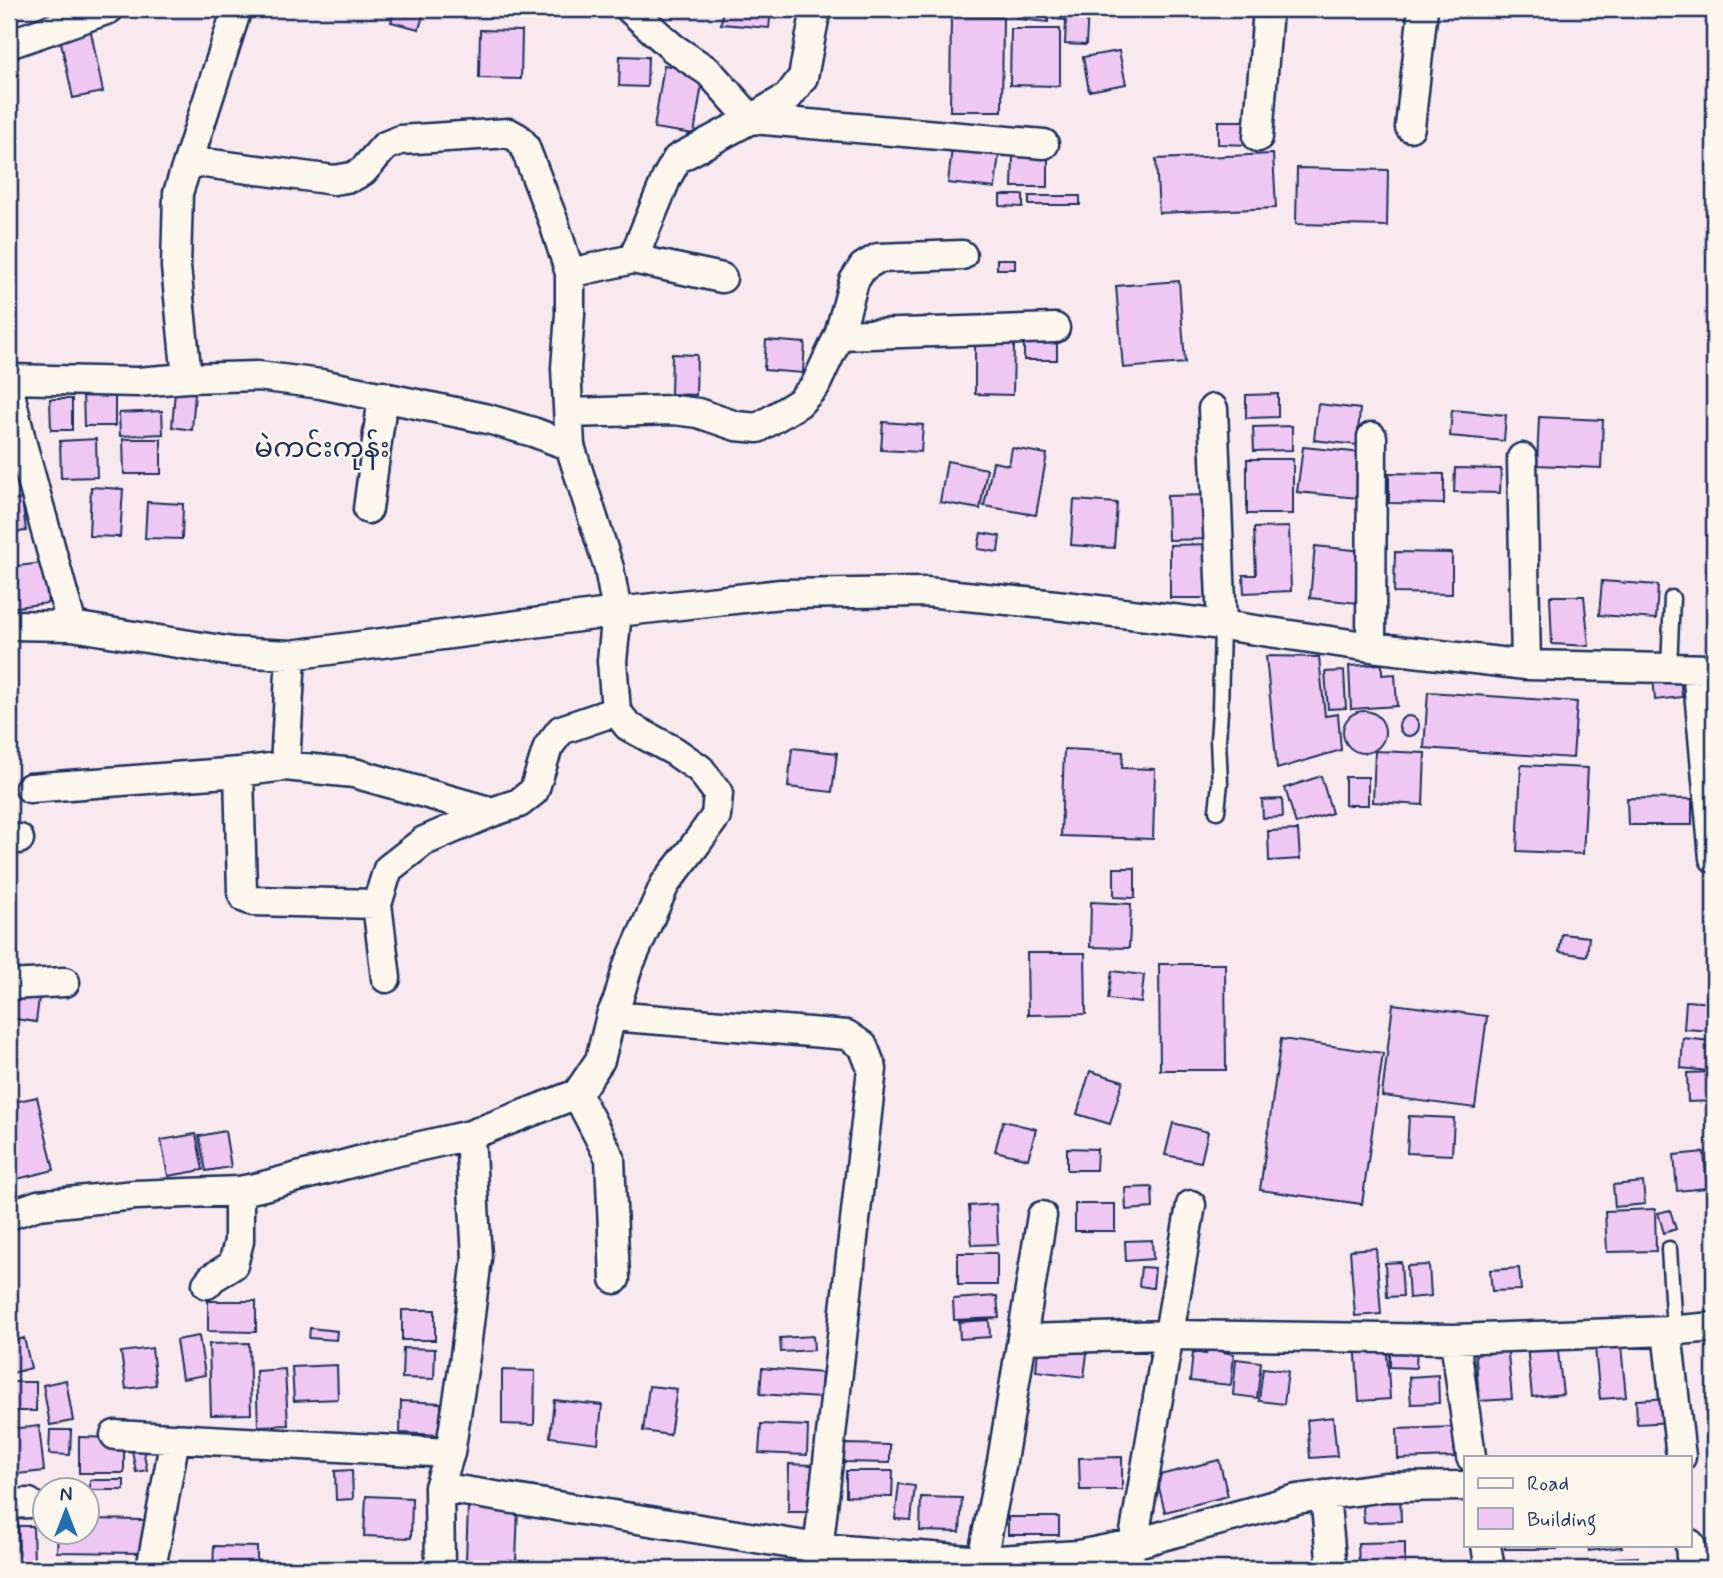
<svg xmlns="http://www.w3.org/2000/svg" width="1723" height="1578" viewBox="0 0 1723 1578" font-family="Mynerve,'Noto Sans Myanmar',sans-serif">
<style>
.building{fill:#eec8f2;stroke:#1b2f5e;stroke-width:2}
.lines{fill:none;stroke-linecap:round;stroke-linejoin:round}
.service-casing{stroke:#1b2f5e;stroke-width:19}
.minor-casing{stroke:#1b2f5e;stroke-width:33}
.service{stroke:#fbf7ec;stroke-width:14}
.minor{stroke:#fbf7ec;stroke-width:28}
.labels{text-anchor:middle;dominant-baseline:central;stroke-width:5;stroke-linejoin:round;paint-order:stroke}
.quarter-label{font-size:28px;fill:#1b2f5e;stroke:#fbf7ec}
</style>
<rect width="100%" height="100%" fill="#f7e9ee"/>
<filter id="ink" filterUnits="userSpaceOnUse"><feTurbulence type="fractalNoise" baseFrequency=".0143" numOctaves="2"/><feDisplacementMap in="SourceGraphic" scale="14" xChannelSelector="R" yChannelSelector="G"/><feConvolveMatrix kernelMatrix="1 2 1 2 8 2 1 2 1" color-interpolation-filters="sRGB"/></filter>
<g filter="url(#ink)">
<!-- building -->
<path class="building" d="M395,9H425L419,29L391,22Z
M723,9H771L769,28L721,24Z
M1019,9H1049L1048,22L1018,19Z
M1054,9H1088L1086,45L1065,44L1066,20L1053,19Z
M951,16L1003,17L1002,111H950Z
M90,27L103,92L73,98L59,33Z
M1011,29H1060V86L1010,85Z
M480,30L522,31L521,79L479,78Z
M1119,51L1126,84L1089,91L1083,57Z
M620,56L648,57L647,87L619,86Z
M664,65L704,71L694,134L654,128Z
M1218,121H1253V145L1218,144Z
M952,148L999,153L995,188L948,183Z
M1273,154L1276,208L1159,213L1156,159Z
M1013,157H1048V187H1012Z
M1297,168L1388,170L1387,226L1296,224Z
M1000,195H1023V207L1000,206Z
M1029,196H1080V205H1029Z
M997,259H1015V269H997Z
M1179,281L1185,363L1123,368L1116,286Z
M1024,337H1057V360H1024Z
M766,340L805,343L803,373L764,370Z
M975,343H1014L1013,395L975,394Z
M672,354L697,355L696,395L671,394Z
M175,391L195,393L192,430L172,427Z
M83,392H115V426H84Z
M1278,394V417L1246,418V395Z
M50,399H72V430H51Z
M1318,404L1360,409L1357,445L1314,440Z
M1452,410L1506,415L1504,441L1450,436Z
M162,411L163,434L120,436L119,413Z
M1539,417L1603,420L1601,468L1537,465Z
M883,422L923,425L921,452L881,450Z
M1292,426V450L1254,451L1253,427Z
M96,439L97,477L61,478L60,441Z
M123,439H161V474H124Z
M1303,447L1363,453L1358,498L1297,492Z
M1012,448L1047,454L1036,515L984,506L993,462L1009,465Z
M1247,459H1293V514H1247Z
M947,461L987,469L980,509L940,502Z
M1455,468L1501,469L1500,493L1454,492Z
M1389,473L1444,474V504L1389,503Z
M91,487L123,489L120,537L89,536Z
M1211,495L1212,539L1168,540L1167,496Z
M22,499L26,531L9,533V501Z
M1074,500L1117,503L1114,548L1071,545Z
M147,502L183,504L182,539L145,538Z
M1289,527L1291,591L1244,593L1243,575H1256L1254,528Z
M981,533L1000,536L998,552L978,549Z
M1212,544V598H1170V545Z
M1315,546L1363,551L1358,603L1310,598Z
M1395,552L1452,553V594L1394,593Z
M43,563L48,603L9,608V567Z
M1602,581L1658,585L1656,619L1599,615Z
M1550,596H1584L1589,646L1552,644Z
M1266,656L1319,657L1325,716L1338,714L1341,750L1277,769Z
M1382,664V675L1395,674L1397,706L1351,709L1349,666Z
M1344,671L1346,708L1328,709L1325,672Z
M1680,675L1682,697L1655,700L1653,677Z
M1428,692L1577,702L1573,758L1424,748Z
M1343 732a21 21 0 1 1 42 0a21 21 0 1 1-42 0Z
M1399 726a10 10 0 1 1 20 0a10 10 0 1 1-20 0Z
M792,748L837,753L832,792L788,787Z
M1064,749L1123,752L1122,768L1155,769L1153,839L1061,836Z
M1375,751L1425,753L1423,805L1373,802Z
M1521,765L1588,768L1583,854L1517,851Z
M1321,776L1332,813L1296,824L1285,788Z
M1345,777H1368V805H1345Z
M1627,798L1692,799V825H1628Z
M1282,799L1283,817L1263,818L1262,800Z
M1298,830L1300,859L1269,861L1268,831Z
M1114,868H1135V898L1114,897Z
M1091,902L1131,904L1129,948L1090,947Z
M1562,934L1589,937L1587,956L1559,952Z
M1027,953H1085L1086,1014L1028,1015Z
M1159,964H1225L1226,1070H1160Z
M1112,971L1144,975L1141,1003L1108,999Z
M13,993L39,998L36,1022L9,1018Z
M1686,1001L1714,1003V1031L1684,1029Z
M1393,1004L1487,1016L1475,1108L1382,1096Z
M1683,1038L1711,1041L1708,1071L1681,1068Z
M1281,1039L1383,1053L1362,1204L1260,1190Z
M1090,1071L1123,1081L1110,1124L1077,1114Z
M1714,1072V1101L1688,1102L1687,1073Z
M37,1097L54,1170L17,1179L9,1142V1103Z
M1409,1116L1454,1118L1452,1155L1407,1153Z
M1003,1121L1036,1129L1028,1159L995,1151Z
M1173,1123L1208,1132L1201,1162L1165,1155Z
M225,1131L231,1167L206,1171L199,1136Z
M196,1134L203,1170L168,1176L161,1140Z
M1067,1148L1097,1149L1096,1170H1067Z
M1704,1152L1707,1188L1677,1191L1674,1155Z
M1643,1182L1645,1204L1615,1207L1613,1185Z
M1152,1187L1153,1208L1126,1210L1125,1188Z
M996,1204L998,1244L972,1245L969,1206Z
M1075,1204H1115V1231H1075Z
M1655,1209L1656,1251L1607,1252L1605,1211Z
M1670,1210L1676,1229L1664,1233L1658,1213Z
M1152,1240L1153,1259L1126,1261L1125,1241Z
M1376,1248L1381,1314L1355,1316L1350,1250Z
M958,1253H997V1285H958Z
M1401,1262L1403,1296L1387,1297L1385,1263Z
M1429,1265L1431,1296L1409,1298L1407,1266Z
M1141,1267L1155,1268L1153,1288L1139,1286Z
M1519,1268L1521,1290L1492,1291L1490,1270Z
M997,1296L999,1318L954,1320L953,1299Z
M208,1301H256V1332L208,1331Z
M402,1310H435V1340H402Z
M989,1320L990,1337L960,1339L959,1322Z
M310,1328L337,1331L336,1340L309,1338Z
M199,1336L205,1375L182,1379L176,1340Z
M813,1336L814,1350L781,1352L780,1338Z
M24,1338L31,1368L9,1374V1342Z
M1386,1338L1390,1399L1359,1401L1355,1340Z
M1390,1340L1417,1341L1416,1368L1390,1367Z
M1039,1341L1088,1346L1084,1377L1036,1371Z
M249,1343L251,1414L211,1415L209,1344Z
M1507,1343L1512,1399L1479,1401L1475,1345Z
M1557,1343L1563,1394L1532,1397L1527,1346Z
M1207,1344L1222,1345V1352L1234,1354L1231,1385L1190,1381L1193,1352L1206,1354Z
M1621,1346L1626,1397L1600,1399L1595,1348Z
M152,1348L156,1385L126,1389L121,1352Z
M403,1348L435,1349L434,1379L402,1378Z
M1236,1359L1261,1362L1257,1398L1233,1395Z
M337,1365L338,1399L294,1401L292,1367Z
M762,1368L822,1373L820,1398L760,1394Z
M1263,1368L1288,1371L1284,1404L1259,1401Z
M285,1369L288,1425L258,1426L256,1371Z
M502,1370L535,1371L534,1425L502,1424Z
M1438,1375L1439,1403L1411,1404L1409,1377Z
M66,1380L73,1421L50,1425L43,1385Z
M12,1382H36V1411H13Z
M649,1386L677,1389L670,1435L643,1431Z
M1671,1398L1672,1422L1637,1424L1636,1400Z
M554,1400L602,1405L598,1443L550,1437Z
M401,1401L441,1403L440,1435L400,1433Z
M1333,1417L1337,1456L1310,1458L1307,1420Z
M761,1424L808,1426L807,1455L759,1453Z
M39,1426L44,1471L9,1475V1429Z
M1454,1427V1457L1398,1459L1397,1429Z
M50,1430H71L70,1455L49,1454Z
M79,1437L124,1438V1473H79Z
M142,1443L147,1470L136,1472L131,1445Z
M844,1444L890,1445V1463L844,1462Z
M1122,1457V1490H1080L1079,1458Z
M1219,1460L1228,1496L1165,1512L1156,1476Z
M789,1464L813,1465L812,1512H788Z
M352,1470L353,1499L336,1500L335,1471Z
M846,1471H893L892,1497L846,1496Z
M90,1480H124V1490H90Z
M899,1484L915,1486L911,1520L895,1519Z
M1400,1492L1401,1521L1364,1523L1362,1495Z
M366,1496L412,1498L411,1538L364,1536Z
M921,1497L962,1498L960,1532L920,1531Z
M468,1507L518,1508L516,1562L466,1560Z
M1008,1517H1059V1535H1008Z
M88,1519L144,1520L143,1553L57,1552L58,1532H88Z
M18,1526H33L34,1564L19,1565Z
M1405,1542V1569H1359L1358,1543Z
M1505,1545H1557V1549H1505Z
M1588,1545H1621L1622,1547L1589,1551Z
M214,1546L257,1547V1569H213Z
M1638,1557L1639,1569H1616V1558Z
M852,1559L885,1560V1569H852Z
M351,1564H422V1569H351Z"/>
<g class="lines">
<!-- service casing -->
<g class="service-casing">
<path id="service" d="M1669,668L1672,598
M1217,811L1220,783L1218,740L1220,711L1222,625
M1669,1249L1674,1330"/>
</g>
<!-- minor casing -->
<g class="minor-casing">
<path id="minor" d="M630,9L673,48L709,72L751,119L1044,144
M9,44L109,9
M1410,127L1423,9
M1258,137L1268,9
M189,161L334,180L352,177L363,171L385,146L400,140L509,133L518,138L524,145L553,220L570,273V314L566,368L570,446
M633,259L667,177L677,159L751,119L788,97L803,77L816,9
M570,273L633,259L722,278
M839,335L1055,328
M187,378L176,267L178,193L237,9
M9,379L137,382L187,378L258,376L321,384L488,419L533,432L570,446L609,568L617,612L612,661L616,711L628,726L674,751L700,769L718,793L716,816L693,848L665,884L627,969L618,1000L611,1016L600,1060L577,1094L470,1135L381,1155L260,1187L239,1191L135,1195L38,1205L9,1215
M9,389L22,444L72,626
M1213,409L1222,625
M569,413L674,410L698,413L736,426L758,428L799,403L815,386L839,335L854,281L863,267L878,258L962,255
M1522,458L1526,665
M368,509L383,396
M9,625L72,626L233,652L291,655L617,612L781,594L926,592L1056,605L1222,625L1371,647L1526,665L1714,669
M1371,647L1372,437
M1697,669L1714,858
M285,766L291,655
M239,772L242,892L245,898L253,901L377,904
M30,788L239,772L285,766L354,773L492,812
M9,838L19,839
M386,978L377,904L388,869L424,841L492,812L519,803L534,791L548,747L561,730L616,711
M9,985L65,982
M611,1016L847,1035L863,1046L872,1069L816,1569
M577,1094L610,1158L615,1279
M207,1284L212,1278L233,1265L239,1241V1191
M1667,1331L1681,1457
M1023,1339L1169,1335L1455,1339L1667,1331L1714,1327
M1455,1339L1471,1457
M115,1435L450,1453
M439,1487L818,1548L982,1561L1079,1555L1133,1544L1297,1499L1385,1487L1466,1486
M1325,1495L1332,1569
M9,1504L29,1503
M1690,1544L1692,1569
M1486,1545L1490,1569
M151,1569L175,1438
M440,1569L439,1487L450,1453L465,1356L477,1258L470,1135
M980,1569L1002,1461L1042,1216
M1125,1569L1133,1544L1191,1205"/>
</g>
<!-- service -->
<use href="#service" class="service"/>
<!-- minor -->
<use href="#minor" class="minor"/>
</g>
</g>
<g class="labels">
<!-- quarter labels -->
<g class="quarter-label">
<text x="322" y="449">မဲကင်းကုန်း</text>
</g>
</g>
<!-- margin -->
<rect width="1723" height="1578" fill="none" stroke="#fbf7ec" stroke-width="35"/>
<rect x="18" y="18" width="1688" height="1543" fill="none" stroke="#1b2f5e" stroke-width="2.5" filter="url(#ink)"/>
<!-- legend -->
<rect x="1464" y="1456" width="228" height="91" fill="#fbf7ec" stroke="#a1a7b3" stroke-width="2"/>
<rect x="1478" y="1478" width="35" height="10" fill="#fbf7ec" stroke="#a1a7b3" stroke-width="2"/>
<text x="1527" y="1490" font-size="21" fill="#1b2f5e">Road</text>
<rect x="1478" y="1508" width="35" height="21" fill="#eec8f2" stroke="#a1a7b3" stroke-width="2"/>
<text x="1527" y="1526" font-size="21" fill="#1b2f5e">Building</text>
<!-- north arrow -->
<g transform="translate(66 1511)"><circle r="33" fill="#fbf7ec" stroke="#a1a7b3" stroke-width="2"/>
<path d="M0-5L12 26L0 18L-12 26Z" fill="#1f6fb2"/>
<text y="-10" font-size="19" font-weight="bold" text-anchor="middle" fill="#1b2f5e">N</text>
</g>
</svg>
